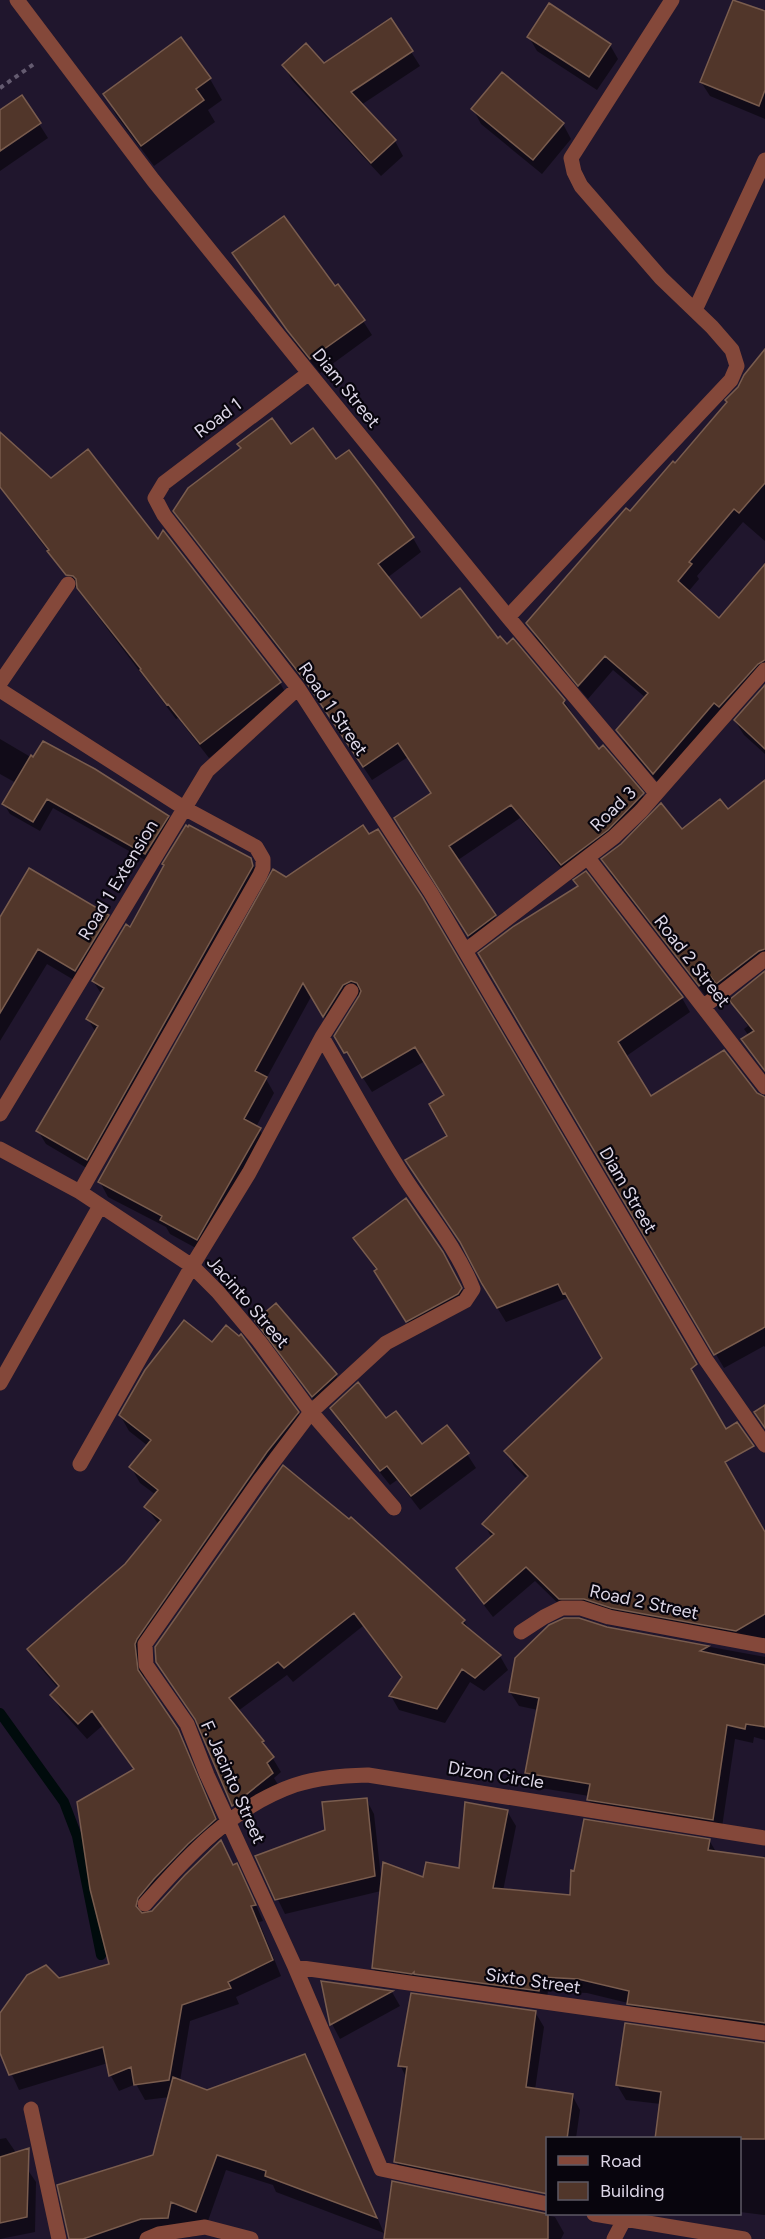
<svg xmlns="http://www.w3.org/2000/svg" width="765" height="2239" viewBox="0 0 765 2239" font-family="Figtree,sans-serif">
<style>
.shadow{fill:#0007}
.lines{fill:none;stroke-linecap:round;stroke-linejoin:round}
.stream{stroke:#000b0c;stroke-width:10}
.building{fill:#51362a;stroke:#795c4e;stroke-width:1.5}
.path{stroke:#645b70;stroke-width:4;stroke-dasharray:4.5 4.5;stroke-linecap:butt}
.minor{stroke:#84483a;stroke-width:15}
.labels{text-anchor:middle;dominant-baseline:central;stroke-width:4.5;stroke-linejoin:round;paint-order:stroke}
.street-label{font-size:18px;fill:#ddd7e7;stroke:#08050d}
</style>
<rect width="100%" height="100%" fill="#20162d"/>
<!-- shadow -->
<path class="shadow" d="M735,0L765,13V119L710,96L701,82Z
M391,20L420,66L361,105L395,141L403,156L381,176L292,80L284,66L324,65Z
M529,37L610,45L618,59L597,90L537,51Z
M181,39L210,79L222,100L208,110L215,122L154,166L116,115L105,94Z
M22,97L48,138L0,171V112Z
M473,109L563,124L571,139L542,174L481,124Z
M234,254L334,288L363,321L372,335L320,373L297,345Z
M765,362V541L743,522L697,576L699,579L688,592L719,620L765,567V679L662,787L626,745L618,730L646,698L613,670L588,699L536,638L528,623L675,465Z
M0,434L51,480L158,542L280,683L288,697L209,758L178,718L176,719L0,488Z
M291,446L336,461L413,538L421,552L387,578L420,621L498,640L564,701L599,752L642,794L651,809L570,879L520,818L458,860L504,930L477,950L404,833L432,794L408,757L372,780L316,697L184,526L175,511Z
M765,687V754L744,735L735,721Z
M0,739L34,759L168,817L174,827L152,864L53,808L40,831L10,814L4,804L16,783L0,774Z
M765,782V968L708,999L611,874L603,859L682,831L728,811Z
M250,859L260,877L95,1173L46,1144L38,1131L96,1033L88,1019L102,995L93,981L131,929Z
M286,878L672,1371L765,1535V1649L568,1613L535,1581L493,1617L466,1582L457,1568L492,1538L484,1524L527,1479L514,1466L506,1451L604,1358L567,1298L506,1322L492,1299L450,1137L445,1096L425,1061L372,1092L336,1036L362,995L354,997L332,1030L312,995L266,1079L274,1093L256,1127L259,1129L268,1143L205,1253L170,1234L166,1227L108,1197L100,1182Z
M108,916L117,931L84,986L47,964L0,1041V920Z
M480,954L682,998L690,1012L625,1057L651,1098L757,1095L765,1097V1347L764,1346L724,1368Z
M765,973V1073L743,1040L749,1036L744,1029L748,1026L730,1000Z
M355,1238L449,1265L468,1301L414,1333L377,1271Z
M275,1306L336,1375L345,1390L322,1411L266,1336L257,1322Z
M332,1408L386,1420L422,1446L467,1454L476,1468L420,1510L397,1480L390,1485L340,1423Z
M298,1413L307,1428L276,1467L145,1655L143,1661L145,1684L186,1746L224,1835L196,1859L145,1914L153,1912L221,1842L234,1866L236,1865L245,1880L263,1921L259,1922L281,1976L236,1997L239,2004L190,2021L180,2081L207,2092L304,2055L313,2071L384,2233L276,2192L273,2185L226,2170L203,2235L176,2239H70L154,2157L170,2097L145,2100L136,2084L119,2091L111,2076L108,2063L19,2090L0,2049V2016L59,1980L111,1965L135,1770L102,1726L87,1739L61,1710L52,1695L59,1689L38,1665L29,1649L126,1565L159,1525L146,1507L156,1495L140,1483L131,1467L148,1446L129,1431L120,1415Z
M351,1519L464,1621L471,1632L500,1656L508,1670L484,1691L470,1682L445,1723L399,1710L391,1696L402,1679L363,1626L293,1682L287,1675L238,1711L263,1742L281,1772L274,1778L280,1788L241,1819L234,1806L199,1724L157,1661Z
M607,1628L765,1657V1740L754,1737L753,1743L735,1739L721,1834L597,1814L589,1800V1796L535,1787L527,1772L538,1710L519,1706L510,1692Z
M366,1799L374,1814L381,1877L424,1879L461,1870L507,1811L516,1826L503,1891L572,1896L709,1840L725,1867L765,1883V2037L637,2018L628,2003L587,1993L548,1991L546,2005L382,1982L373,1968L381,1891L285,1914L257,1857L326,1831Z
M323,1982L392,1992L400,2006L340,2039L332,2024Z
M535,2012L544,2027L535,2090L572,2095L580,2110L576,2138H548L471,2175L468,2190L404,2176L396,2162L407,2079L400,2065Z
M765,2044V2215L740,2212V2138L661,2104L626,2100L617,2085Z
M6,2138L36,2182L35,2232L0,2239V2139Z
M393,2183L555,2217L564,2233L561,2239H385Z"/>
<g class="lines">
<!-- stream -->
<path class="stream" d="M0,1713L64,1802L77,1836L101,1955L112,1938"/>
</g>
<!-- building -->
<path class="building" d="M733,0L765,11V90L759,106L700,82Z
M549,3L611,44L589,77L527,37Z
M391,18L413,51L351,92L396,140L371,163L282,65L306,43L324,63Z
M181,37L211,78L196,89L204,100L141,146L103,94Z
M502,72L564,123L533,160L471,109Z
M22,95L41,123L0,151V110Z
M284,216L335,286L338,284L365,320L310,359L287,330L232,253Z
M765,349V483L739,513L734,509L689,562L692,564L678,581L719,618L765,564V660L758,664L719,707L714,703L653,774L616,730L648,693L605,656L578,686L526,623L626,508L630,511L673,461L675,463L727,402L725,400L738,387L744,375Z
M272,418L291,444L313,428L336,459L349,450L378,488L414,537L378,564L421,618L460,588L498,638L500,636L507,644L513,638L565,700L563,703L599,749L603,745L644,793L608,830L561,865L511,805L449,846L496,915L468,936L394,818L431,793L398,743L363,767L306,682L173,511L188,488L241,448L237,444Z
M0,432L51,478L88,449L158,539L163,530L281,682L200,744L168,704L167,705L140,670L141,669L77,588L76,579L73,576L66,575L47,551L49,550L0,487Z
M765,685V749L734,720Z
M43,741L95,769L169,816L145,854L47,799L33,822L2,804L31,755L33,757Z
M765,780V949L759,951L716,984L711,977L699,986L601,859L621,844L661,803L682,829L720,799L728,809Z
M186,825L188,827L189,825L251,858L253,866L87,1160L36,1131L98,1026L86,1019L104,988L92,981L126,924L130,927L164,865L162,864Z
M363,825L369,834L378,829L423,898L697,1364L691,1369L726,1429L737,1422L754,1446L725,1462L765,1532V1614L736,1631L611,1608L584,1599H559L526,1567L484,1604L456,1568L494,1534L482,1524L528,1476L504,1451L602,1358L565,1293L563,1294L558,1284L497,1308L482,1284L460,1242L405,1160L447,1136L429,1104L444,1095L415,1047L362,1078L347,1052L344,1053L334,1036L359,996L361,991L357,983L351,981L343,985L323,1017L303,983L255,1071L267,1077L244,1119L261,1128L197,1240L160,1220L162,1216L98,1182L273,869L286,877Z
M29,868L109,915L75,971L38,949L0,1013V917Z
M586,871L683,997L618,1042L651,1096L724,1050L757,1093L765,1097V1327L714,1355L478,953L514,926L578,886L573,880Z
M765,971V1071L741,1039L754,1031L729,1000Z
M406,1198L443,1252L462,1288L458,1294L406,1322L374,1271L377,1269L353,1238Z
M276,1303L337,1374L312,1397L255,1321Z
M184,1320L212,1342L226,1325L239,1336L241,1334L299,1412L267,1452L137,1639L135,1644L138,1670L178,1729L216,1819L188,1844L154,1879L138,1898L136,1906L142,1913L152,1911L185,1875L221,1840L233,1865L237,1863L256,1905L251,1906L273,1960L228,1982L231,1988L182,2005L169,2080L134,2085L131,2067L109,2076L103,2047L9,2075L0,2053V2013L27,1975L46,1965L59,1978L109,1964L90,1889L77,1802L134,1769L92,1711L78,1724L50,1695L59,1686L27,1649L125,1564L161,1520L144,1507L158,1490L129,1467L151,1440L119,1415L145,1370Z
M358,1382L386,1418L396,1411L422,1444L447,1425L469,1453L411,1496L387,1466L380,1471L330,1408Z
M765,1405V1428L754,1412Z
M283,1465L349,1519L351,1517L465,1620L462,1623L501,1655L475,1678L462,1669L437,1709L389,1696L402,1677L354,1613L284,1668L278,1662L229,1698L264,1741L262,1742L274,1757L267,1763L273,1773L232,1806L195,1719L156,1662L155,1647Z
M564,1618H579L607,1627L709,1646L700,1651L765,1665V1727L746,1724L745,1729L727,1725L713,1820L587,1800L590,1784L525,1773L539,1698L509,1692L515,1658L549,1625Z
M367,1798L375,1876L275,1900L255,1856L325,1830L322,1802Z
M465,1802L508,1810L493,1888L570,1895L571,1870L574,1871L584,1819L710,1839L708,1850L765,1858V2023L627,2004L629,1991L578,1979L541,1977L539,1991L414,1974V1972L412,1974L372,1968L383,1862L423,1877L426,1862L459,1868Z
M321,1981L393,1991L330,2025Z
M411,1993L536,2011L526,2087L573,2094L567,2139H548V2194L394,2162L407,2067L398,2066Z
M625,2023L765,2043V2139H655L661,2092L616,2085Z
M305,2054L377,2218L265,2176L266,2171L217,2155L196,2212L171,2202L168,2218L141,2219L83,2239H69L57,2185L153,2155L173,2077L207,2090Z
M29,2148L27,2217L0,2223V2157Z
M392,2181L548,2214V2239H384Z"/>
<g class="lines">
<!-- path -->
<path class="path" d="M0,88L34,64"/>
<!-- minor -->
<path class="minor" d="M17,0L153,180L309,373L508,617L656,793
M695,310L765,160
M309,373L164,483L155,498L164,515L298,688L431,893L706,1360L765,1445
M508,617L731,380L737,366L732,350L712,327L661,278L581,186L574,172L571,158L672,0
M0,683L68,584
M0,690L184,808L256,847L263,859V868L260,875L80,1192
M588,858L765,1087
M465,951L614,837L641,811L765,670
M703,1007L765,959
M322,1037C350,1085 376,1134 406,1180C429,1215 458,1250 473,1289L465,1301L386,1343L311,1412L259,1481L145,1644L146,1665L187,1724L207,1775L295,1967L381,2169L548,2204
M0,1114L207,771L298,688
M0,1149L80,1192L192,1266L218,1292L259,1341L311,1412L394,1508
M0,1383L100,1206
M80,1464L192,1266L249,1173L322,1037L351,991
M521,1632L544,1617L562,1608H581L609,1617L765,1646
M145,1904C188,1855 232,1807 295,1785C318,1777 344,1776 368,1775L765,1838
M295,1967L765,2033
M31,2109L59,2239
M594,2214L744,2239
M147,2239L159,2234L205,2227L251,2239
M614,2239L624,2220"/>
</g>
<g class="labels">
<!-- street labels -->
<g class="street-label">
<text transform="translate(346 388) rotate(51)">Diam Street</text>
<text transform="translate(218 418) rotate(-37)">Road 1</text>
<text transform="translate(333 709) rotate(56)">Road 1 Street</text>
<text transform="translate(613 809) rotate(-44)">Road 3</text>
<text transform="translate(118 880) rotate(-59)">Road 1 Extension</text>
<text transform="translate(692 961) rotate(52)">Road 2 Street</text>
<text transform="translate(628 1190) rotate(60)">Diam Street</text>
<text transform="translate(248 1302) rotate(49)">Jacinto Street</text>
<text transform="translate(644 1602) rotate(12)">Road 2 Street</text>
<text transform="translate(496 1775) rotate(9)">Dizon Circle</text>
<text transform="translate(233 1782) rotate(66)">F. Jacinto Street</text>
<text transform="translate(533 1981) rotate(8)">Sixto Street</text>
</g>
</g>
<!-- legend -->
<rect x="546" y="2137" width="195" height="78" fill="#08050d" stroke="#5d5964" stroke-width="1.5"/>
<rect x="558" y="2156" width="30" height="9" fill="#84483a" stroke="#5d5964" stroke-width="1.5"/>
<text x="600" y="2167" font-size="18" fill="#ddd7e7">Road</text>
<rect x="558" y="2182" width="30" height="18" fill="#51362a" stroke="#5d5964" stroke-width="1.5"/>
<text x="600" y="2197" font-size="18" fill="#ddd7e7">Building</text>
</svg>
